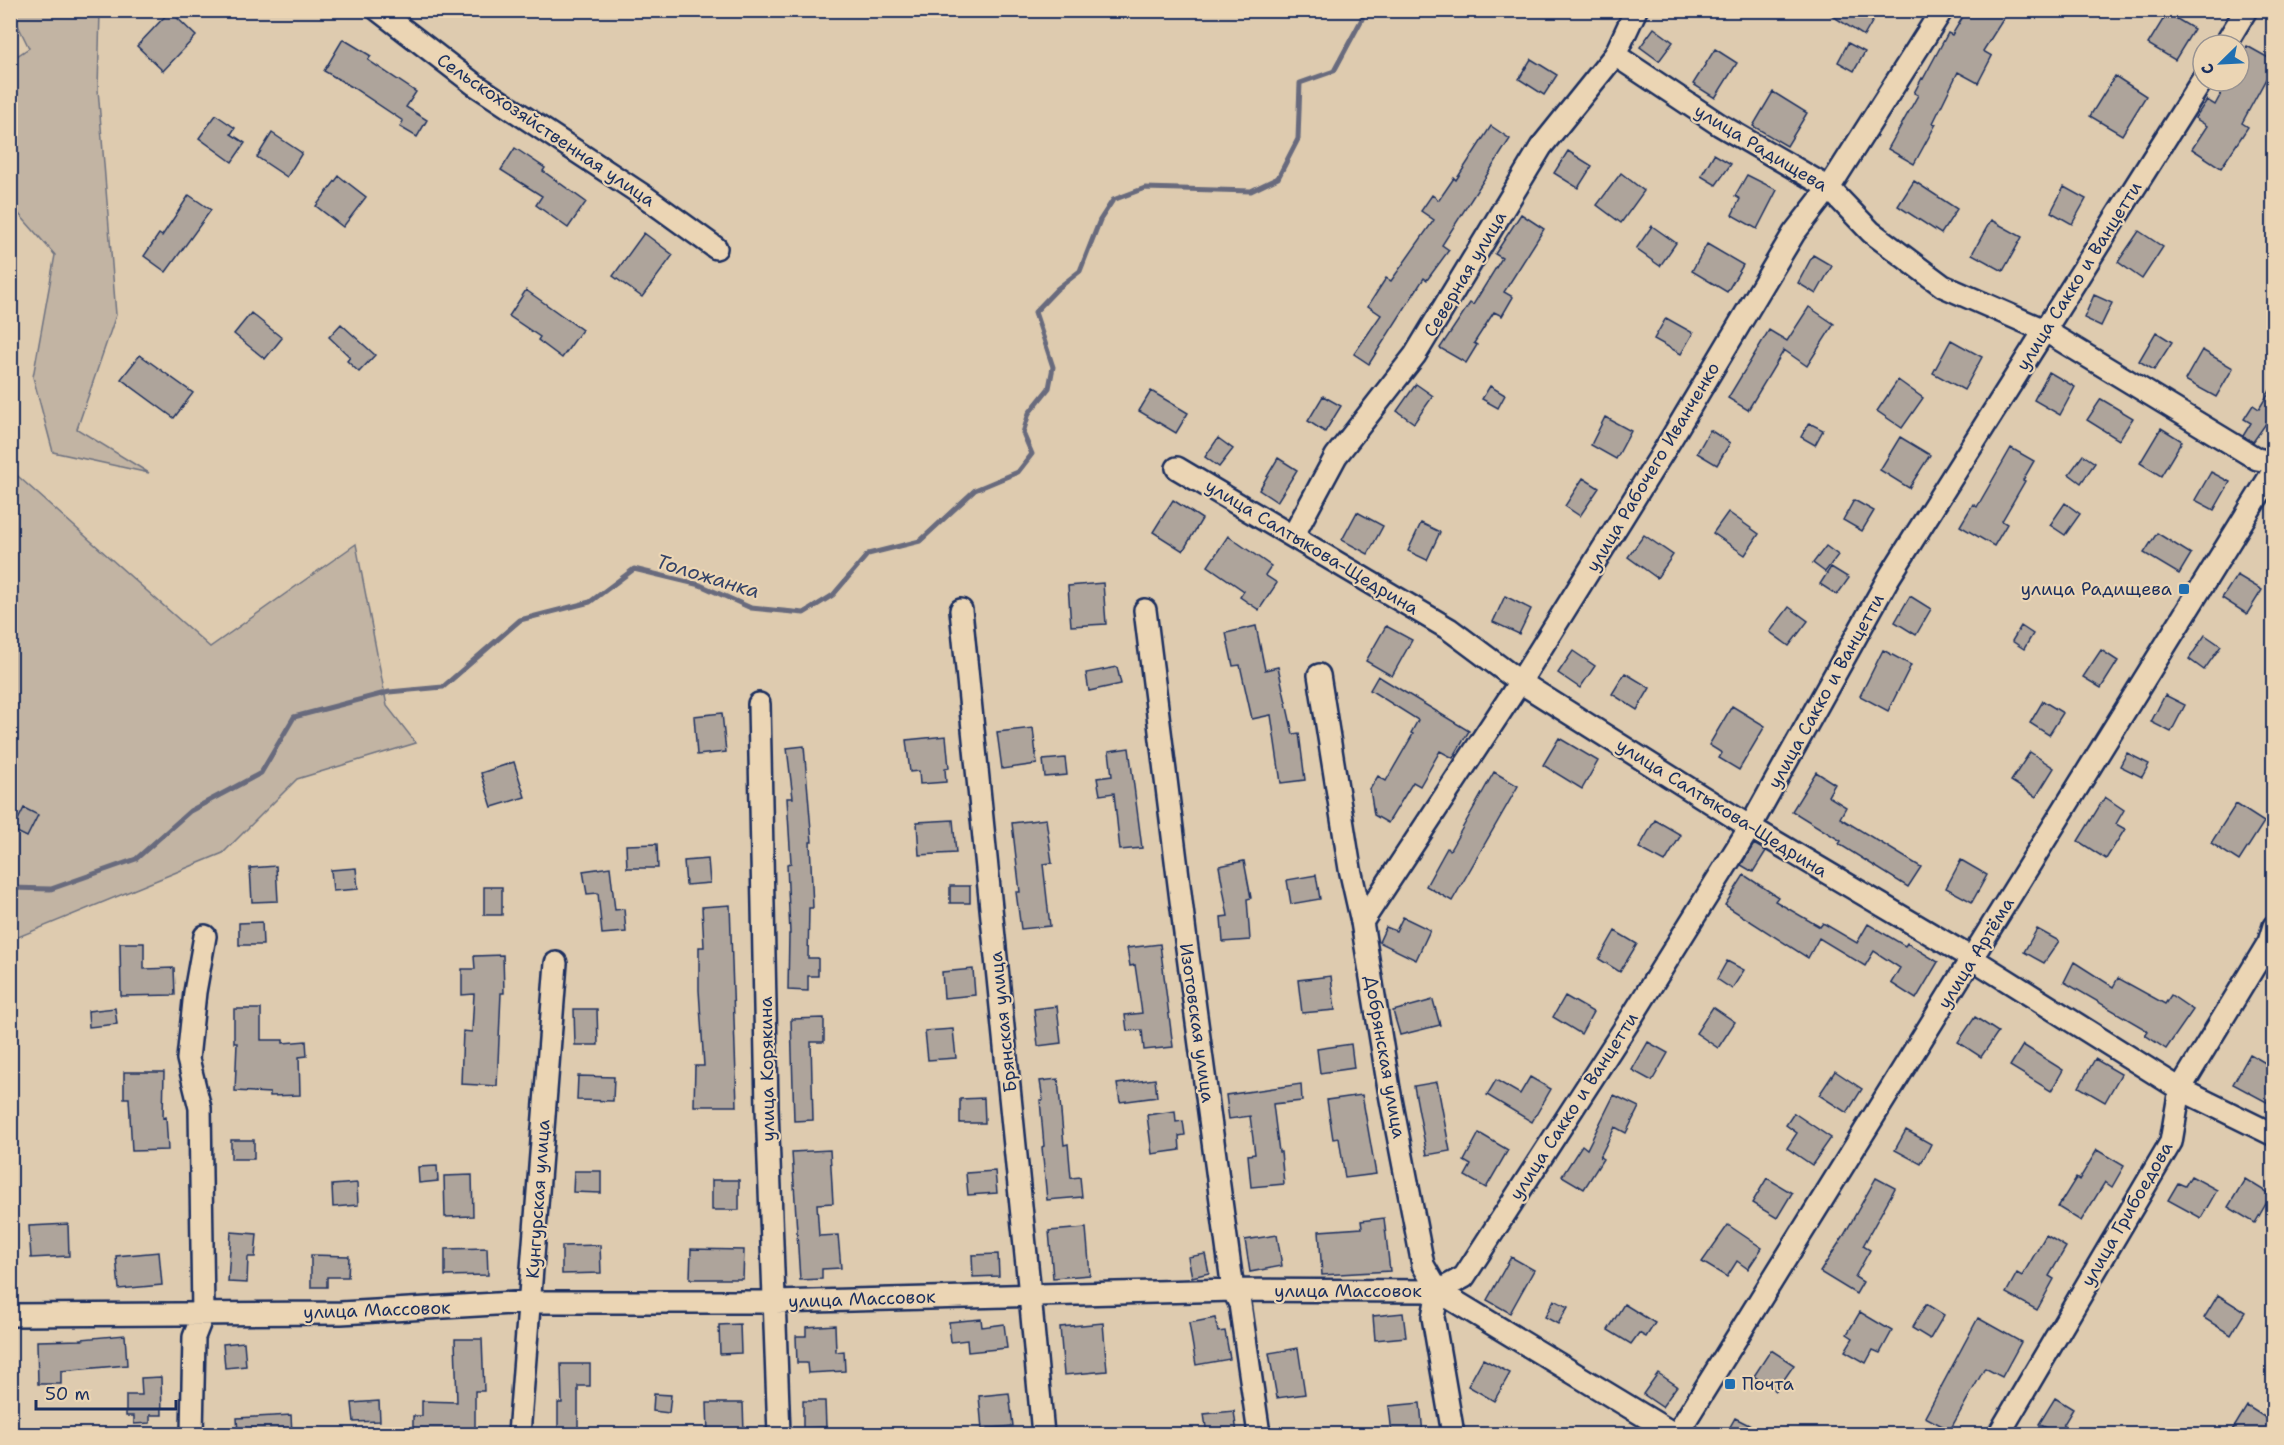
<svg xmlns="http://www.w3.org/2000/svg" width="2284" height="1445" viewBox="0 0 2284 1445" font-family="'Shantell Sans',sans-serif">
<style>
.green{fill:#c2b4a3;stroke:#6e7280;stroke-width:1.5}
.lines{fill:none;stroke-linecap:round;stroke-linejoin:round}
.stream{stroke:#676b7d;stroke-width:5}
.building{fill:#aea49b;stroke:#1b2f5e;stroke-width:1.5}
.minor-casing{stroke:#1b2f5e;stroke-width:26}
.minor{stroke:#ebd5b4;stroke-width:21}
.poi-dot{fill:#1f6fb2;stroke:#ebd5b4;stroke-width:2}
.labels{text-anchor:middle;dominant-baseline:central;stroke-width:4.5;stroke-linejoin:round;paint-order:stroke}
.street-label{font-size:18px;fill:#1b2f5e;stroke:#ebd5b4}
.poi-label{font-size:18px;fill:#1b2f5e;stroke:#ebd5b4;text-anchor:end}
.water-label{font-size:20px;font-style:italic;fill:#344368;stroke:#ebd5b4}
</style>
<rect width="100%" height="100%" fill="#decbaf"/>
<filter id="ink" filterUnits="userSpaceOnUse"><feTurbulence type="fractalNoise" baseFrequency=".0167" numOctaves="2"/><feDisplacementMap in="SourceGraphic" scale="12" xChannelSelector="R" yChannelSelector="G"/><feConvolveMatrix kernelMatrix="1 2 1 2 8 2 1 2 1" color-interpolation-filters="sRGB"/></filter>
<g filter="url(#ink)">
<!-- green -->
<path class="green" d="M11,11H100L98,89L116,315L77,429L149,473L53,452L33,377L55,255L11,205V60L29,48Z
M11,470L210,647L356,544L387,706L416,743L297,779L223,853L11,940Z"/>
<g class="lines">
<!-- stream -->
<path class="stream" d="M10,888L51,889L136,859L190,811L261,773L294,717L389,692L443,687L520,620L590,602L634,569L700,585L751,608L804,613L833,595L868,554L920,541L975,490L1018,472L1032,454L1023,433L1029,413L1049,388L1053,367L1035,312L1057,289L1080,271L1100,220L1113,200L1145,188L1251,191L1278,178L1298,139L1300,83L1334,71L1362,19L1363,10"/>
</g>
<!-- building -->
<path class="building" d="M1823,10H1879L1864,36Z
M1967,10H2009L1983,51L1992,56L1978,83L1958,72L1933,123L1936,124L1914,164L1888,149L1918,95L1914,93L1922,78L1923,79L1948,33L1952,35Z
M170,11L196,36L163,71L137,46Z
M2167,13L2194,29L2175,60L2148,44Z
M1654,28L1673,42L1659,61L1640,47Z
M343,39L371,56L368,60L416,92L406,107L427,120L417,137L400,127L403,121L352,87L324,71Z
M1848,43L1865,52L1854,71L1838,62Z
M2247,46L2274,61V64L2242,123L2248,127L2221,168L2192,149L2207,126L2195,118L2207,100L2215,105L2228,81H2239V60Z
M1715,49L1737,63L1715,98L1693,84Z
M1531,59L1557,75L1544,95L1519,79Z
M2115,76L2146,96L2122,135L2090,116Z
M1773,92L1807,113L1787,146L1753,126Z
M216,115L235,128L231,134L245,143L232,162L199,138Z
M1491,126L1510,139L1442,245L1449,250L1427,280L1424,278L1369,364L1354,354L1381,315L1368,306L1386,278L1391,281L1434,220L1421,211L1432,195L1439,200L1454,178L1456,180Z
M272,133L302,153L287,177L257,157Z
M515,148L545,168L543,171L586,202L568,228L536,205L542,196L501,170Z
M1568,151L1592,166L1578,188L1554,173Z
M1714,154L1731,164L1716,185L1701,176Z
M1621,173L1644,191L1621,223L1597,205Z
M1747,175L1777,190L1757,229L1732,215L1740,199L1735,196Z
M339,176L366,197L343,227L316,206Z
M1914,181L1957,209L1941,234L1898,206Z
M2064,187L2086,199L2072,224L2051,212Z
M189,195L211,210L166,272L144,256L159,234L162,236Z
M1521,214L1544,229L1504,292L1513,297L1502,316L1494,312L1474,343L1477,345L1466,363L1440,348L1470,303L1473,305L1502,258L1495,254Z
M1991,220L2022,237L2003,271L1972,254Z
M1652,226L1676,243L1660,266L1636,249Z
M2139,231L2163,247L2142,279L2118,262Z
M644,233L673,255L642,297L613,276Z
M1707,244L1743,265L1727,292L1692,271Z
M1813,255L1832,266L1816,294L1798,283Z
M526,290L582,330L562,358L538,340L540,337L509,316Z
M2094,295L2112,303L2101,326L2084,318Z
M1809,307L1834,324L1807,366L1784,350L1748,410L1728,398L1769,330L1787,341Z
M251,313L282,338L265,359L234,334Z
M1666,318L1693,333L1681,354L1654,339Z
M341,324L375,355L359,372L347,361L350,357L329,337Z
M2156,332L2172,342L2154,370L2139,361Z
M1951,340L1982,357L1964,390L1933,373Z
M2202,350L2233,368L2216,397L2185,380Z
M140,355L193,393L174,418L121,379Z
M2049,372L2075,387L2060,415L2034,400Z
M1898,380L1923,398L1902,428L1877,411Z
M1416,384L1433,396L1414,423L1397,411Z
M2274,384V412L2253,442L2243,436L2251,423L2244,419L2253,405L2259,409Z
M1490,386L1505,395L1498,408L1482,399Z
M1151,391L1188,413L1176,433L1139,411Z
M1323,396L1341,406L1325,432L1308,421Z
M2101,399L2133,418L2119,440L2087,420Z
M1605,417L1631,431L1616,459L1591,445Z
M1809,423L1823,430L1815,445L1801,437Z
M2161,428L2182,441L2161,476L2140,463Z
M1710,430L1730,443L1717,465L1697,453Z
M1900,437L1930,455L1909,488L1880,470Z
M1218,438L1233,449L1219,467L1205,457Z
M2011,448L2034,461L2023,480L2025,481L2002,521L2007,524L1994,546L1960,526L1973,504L1977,507Z
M2083,455L2095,463L2081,483L2069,474Z
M1278,458L1297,470L1277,502L1259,490Z
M2211,472L2230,482L2214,510L2195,500Z
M1583,478L1599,488L1580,516L1565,506Z
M1173,500L1202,519L1183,551L1153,532Z
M1854,500L1874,511L1862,531L1843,520Z
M2065,503L2080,514L2065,535L2050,525Z
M1357,512L1383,526L1368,554L1342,540Z
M1728,512L1759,534L1745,555L1713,533Z
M1421,523L1440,532L1427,560L1408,551Z
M2157,533L2191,554L2179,574L2144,553Z
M1644,535L1673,555L1657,578L1628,557Z
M1228,536L1271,566L1265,575L1277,583L1259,610L1240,597L1244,591L1208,566Z
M1826,546L1838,555L1825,572L1813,563Z
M1831,567L1849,578L1837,595L1820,584Z
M2237,575L2262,590L2247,614L2222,598Z
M1103,583L1106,624L1071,626L1068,586Z
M1505,596L1531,609L1519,634L1493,622Z
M1910,596L1931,609L1916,635L1895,622Z
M1789,607L1808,621L1789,646L1770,632Z
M1256,626L1265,670L1278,667L1293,734L1299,733L1305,780L1281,783L1271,715L1252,719L1240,665L1233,666L1226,633Z
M1386,626L1412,640L1392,676L1366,661Z
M2021,626L2033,634L2024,649L2012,641Z
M2205,635L2221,646L2204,670L2189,659Z
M1883,650L1911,665L1888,711L1860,696Z
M2101,650L2118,661L2101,688L2083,677Z
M1573,651L1595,666L1580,688L1558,673Z
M1117,667L1121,684L1089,691L1086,673Z
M1625,673L1650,688L1637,710L1612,694Z
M1378,676L1469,731L1453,758L1440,751L1420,786L1413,782L1388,823L1374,815L1370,789L1378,776L1386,781L1413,734L1411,733L1418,720L1370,690Z
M2165,695L2185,705L2171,732L2151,722Z
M2043,701L2063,713L2049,735L2030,723Z
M1732,706L1765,726L1739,770L1719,758L1722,753L1709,745Z
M722,713L726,752L697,755L694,716Z
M1033,728L1037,764L1002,769L997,732Z
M946,736L949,768L945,769L946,782L920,784L919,771L910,772L906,740Z
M1559,738L1598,761L1582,789L1543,765Z
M804,746L812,842H810L813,908H809L808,958H818V976H808V991L788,990L789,934H790L787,864L791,863L787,798H793L787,748Z
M1129,748L1142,848L1120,850L1114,793L1100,795L1097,778L1112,776L1109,751Z
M2030,752L2054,768L2036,797L2011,781Z
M2127,753L2149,764L2142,777L2120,766Z
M1065,758L1067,775L1045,777L1043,760Z
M514,762L525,797L492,807L481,773Z
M1494,772L1518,786L1452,901L1426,886L1447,848L1450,850Z
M1816,772L1835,784L1828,796L1846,807L1840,818L1921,867L1908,887L1839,844L1841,841L1792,811Z
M2105,797L2124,810L2116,824L2125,829L2106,859L2078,841Z
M2236,804L2264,822L2239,861L2211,843Z
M24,808L38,815L27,837L13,830Z
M1046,819L1052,863L1043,864L1050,926L1021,929L1016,892H1020L1012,823Z
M953,820L956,853L919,855L917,822Z
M1655,820L1681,835L1665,862L1639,848Z
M657,844L658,868H627L626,845Z
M1754,844L1766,851L1753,872L1741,865Z
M708,859L710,883L686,885L684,861Z
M1961,860L1987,875L1972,902L1946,888Z
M1244,861L1251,898L1247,899L1250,940L1223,942L1221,917L1228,916L1219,866Z
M276,866L278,901L252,902L250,868Z
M610,867L615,910L624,909L626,932L602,934L598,893L587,894L583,871Z
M356,868L358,889L333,891L331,870Z
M1316,875L1320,899L1291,904L1287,880Z
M1744,875L1778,897L1775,901L1820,927L1823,923L1857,943L1868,924L1905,946L1907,943L1938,962L1916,999L1891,983L1900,968L1874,951L1865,966L1819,938L1808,958L1725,905Z
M950,886H970V903H950Z
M484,887H502V915H484Z
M730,905L737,1106H694L695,1066H704L699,990V947H704L702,907Z
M1403,917L1430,930L1416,960L1379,942L1386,927L1396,931Z
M262,922L263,945H239V923Z
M2037,929L2059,941L2044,963L2024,952Z
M1615,931L1637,944L1620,972L1599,959Z
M120,943H144V969L174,968L175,995L121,996Z
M1160,944L1173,1047L1144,1050L1142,1030L1127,1031L1125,1015L1142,1013L1135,965L1130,966L1127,948Z
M503,955L504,993H501L497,1086L461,1084L463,1031L472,1032L474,994L462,995V969H475L474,956Z
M1727,961L1744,970L1732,989L1717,979Z
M2074,962L2113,987L2118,978L2165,1004L2171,995L2193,1010L2166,1049L2145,1035L2148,1031L2064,982Z
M973,969L975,995L944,998L942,972Z
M1331,976L1335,1010L1302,1013L1298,980Z
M1565,996L1593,1012L1581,1034L1553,1017Z
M1433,1000L1440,1025L1400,1035L1393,1011Z
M1057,1006L1061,1043L1038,1046L1034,1009Z
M1713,1007L1735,1022L1718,1048L1696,1033Z
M115,1008L117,1024L89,1027L88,1011Z
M234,1009H261V1040H283V1043L306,1041L307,1056L299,1057L300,1095L270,1096V1093L235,1091L237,1043H234Z
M574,1009H597L598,1045H575Z
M1975,1017L1998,1032L1981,1057L1958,1042Z
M824,1018V1042H811L813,1120L794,1121L791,1019Z
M953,1029L956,1058L928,1060L925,1031Z
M1648,1042L1668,1053L1652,1081L1632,1070Z
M1351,1044L1354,1068L1320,1073L1317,1049Z
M2023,1045L2063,1070L2051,1091L2010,1066Z
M2250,1054L2274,1068V1106L2233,1084Z
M2095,1059L2121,1074L2105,1102L2079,1087Z
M1835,1071L1862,1089L1847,1113L1819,1095Z
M124,1072H164L163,1118L166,1117L168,1150L132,1151L129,1098H124Z
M578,1076L614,1077L613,1101L577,1100Z
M1530,1077L1551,1089L1532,1122L1487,1095L1496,1080L1520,1094Z
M1058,1079L1064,1145L1068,1144L1071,1178L1080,1177L1082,1197L1047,1200L1042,1147L1044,1146L1040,1100H1043L1040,1081Z
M1155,1079L1157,1097L1120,1102L1117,1084Z
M1437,1082L1450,1151L1427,1155L1414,1086Z
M1301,1084L1302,1101L1273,1104L1279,1152H1281L1284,1184L1251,1187L1248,1155L1255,1154L1250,1116L1229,1119L1226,1095Z
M1362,1095L1376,1174L1345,1178L1339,1138L1333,1139L1327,1100Z
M1614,1095L1639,1107L1626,1133L1615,1127L1600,1157L1603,1159L1584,1189L1562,1176L1582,1145L1587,1149Z
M984,1098L985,1123H960V1099Z
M1175,1111L1176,1122L1183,1121L1185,1135L1179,1136L1180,1150L1152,1154L1147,1115Z
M1794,1113L1831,1138L1812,1165L1787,1148L1797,1133L1786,1125Z
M1906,1130L1931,1144L1921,1164L1895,1150Z
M1479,1133L1508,1150L1486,1188L1465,1176L1471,1165L1464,1161Z
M231,1140H254V1159H231Z
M830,1150L833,1203L817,1204L819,1236L838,1235L841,1268L822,1269V1279L800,1280L792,1152Z
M2097,1150L2124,1166L2112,1187L2105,1182L2081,1221L2058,1207L2076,1178L2079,1180Z
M437,1166L438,1181L419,1183L418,1167Z
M574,1171H601V1193L573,1192Z
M995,1171L997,1193L968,1195L966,1173Z
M472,1175L473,1216L445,1217L444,1176Z
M2191,1176L2217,1190L2201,1218L2168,1200L2178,1183L2185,1186Z
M1767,1178L1792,1193L1777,1218L1752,1203Z
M1876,1178L1895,1188L1863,1246L1870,1250L1855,1277L1863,1282L1856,1294L1820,1272L1844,1235Z
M2245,1179L2271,1195L2255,1223L2228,1207Z
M712,1180H739V1210H712Z
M357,1183L358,1205L333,1207L332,1185Z
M1384,1218L1390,1271L1322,1275L1319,1231L1362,1228L1361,1221Z
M68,1224L69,1256L31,1258L29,1226Z
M1728,1225L1762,1248L1748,1269L1737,1261L1727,1277L1702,1262Z
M1086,1228L1090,1275L1053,1278L1049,1231Z
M231,1232L257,1234L255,1257H248L247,1283L228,1282Z
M1277,1235L1282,1266L1250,1272L1245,1240Z
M2046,1235L2066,1247L2049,1276L2054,1279L2037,1310L2006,1293L2017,1273L2022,1276Z
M600,1245L601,1273L562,1274V1246Z
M487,1248L488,1275L445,1276V1249Z
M691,1249L744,1250L743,1279H690Z
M159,1252L162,1285L119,1289L116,1256Z
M998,1254L999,1276L973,1277L972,1255Z
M1205,1254L1209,1273L1192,1277L1188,1257Z
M311,1255L349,1256L348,1277H327V1287H311Z
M1511,1257L1534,1270L1510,1313L1487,1300Z
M2218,1295L2245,1312L2231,1335L2204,1318Z
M1554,1300L1568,1307L1558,1324L1545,1317Z
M1624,1304L1655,1323L1646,1337L1639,1333L1631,1344L1608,1330Z
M1926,1304L1944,1315L1930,1339L1912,1328Z
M1860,1312L1892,1331L1880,1353L1873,1350L1866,1363L1845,1351L1853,1338L1847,1334Z
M1403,1313L1406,1337L1375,1340L1373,1316Z
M1215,1318L1218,1332L1225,1331L1230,1359L1196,1365L1189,1323Z
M1978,1318L2021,1342L2002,1377L1985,1368L1950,1430L1925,1417Z
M981,1319L982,1327L1004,1324L1007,1348L968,1352L967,1340L951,1342L949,1322Z
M1103,1323L1107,1371L1064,1375L1060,1327Z
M740,1324L741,1353L720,1354L719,1325Z
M835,1325L836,1352L844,1351L845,1371L808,1373L807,1363H797L796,1336H806V1327Z
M125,1335L127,1365L61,1371V1384H38L37,1341L82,1340L81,1339Z
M455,1339H482L484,1391H475V1434H413V1416H422V1401L457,1402Z
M244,1342L246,1366L225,1368L223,1344Z
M1298,1348L1305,1394L1277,1398L1269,1353Z
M1771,1350L1794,1365L1776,1391L1754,1376Z
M1483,1359L1510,1373L1494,1401L1468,1386Z
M561,1364H590V1386H578V1434H558V1403H562Z
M1658,1373L1677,1386L1662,1407L1643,1394Z
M161,1377L162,1415H150V1423L134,1424V1416H126V1395H142L141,1378Z
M1009,1393L1013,1426L982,1429L979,1396Z
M654,1394L671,1395L669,1413L653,1411Z
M2055,1398L2073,1409L2058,1434L2039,1424Z
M379,1401L380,1421L354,1422L352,1403Z
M803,1401H825L826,1427L803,1428Z
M707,1403H743L744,1433L708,1434Z
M1420,1403L1423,1434H1392L1389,1406Z
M2247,1406L2274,1423V1428L2270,1434H2230Z
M1234,1411L1237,1434H1207L1204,1414Z
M291,1415L292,1434H238L237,1418Z
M1735,1418L1767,1434H1726Z"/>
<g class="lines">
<!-- minor casing -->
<g class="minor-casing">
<path id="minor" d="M378,10L474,84L644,196L716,248
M2225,45L2246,10
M1615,55L1720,125L1829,188L1871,232L1943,286L2044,330L2257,459L2274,462
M1177,468L1449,629L1520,682L1750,827L1973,959L2180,1089L2274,1135
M1293,536L1336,456L1415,355L1541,147L1615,55L1636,10
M961,610L1030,1295L1043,1434
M1145,610L1186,941L1233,1290L1240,1304L1259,1434
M1319,675L1350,869L1362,922L1389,1089L1423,1265L1438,1291L1433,1317L1453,1434
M759,704L767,1107L779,1434
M1362,922L1520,682L1665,449L1794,233L1829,188L1942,10
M1438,1291L1464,1277L1628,1023L1750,827L1888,579L2203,79
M10,1315L341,1313L530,1302H775L1233,1290L1438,1291L1674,1434
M192,1434L194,1337L203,1314L200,1108L188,1059L195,992L205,936
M519,1434L556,963
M1677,1434L2274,470
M1999,1434L2171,1142L2180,1089L2269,942L2274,926"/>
</g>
<!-- minor -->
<use href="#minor" class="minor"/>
</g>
</g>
<!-- markers -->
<g class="poi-dot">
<rect x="2178" y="583" width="12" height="12" rx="3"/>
<rect x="1724" y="1378" width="12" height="12" rx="3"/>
</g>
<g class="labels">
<!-- street labels -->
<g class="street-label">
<text transform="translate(546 130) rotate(34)">Сельскохозяйственная улица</text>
<text transform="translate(1761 148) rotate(31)">улица Радищева</text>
<text transform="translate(1465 274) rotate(-59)">Северная улица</text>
<text transform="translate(2079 276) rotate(-58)">улица Сакко и Ванцетти</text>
<text transform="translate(1653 467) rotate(-59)">улица Рабочего Иванченко</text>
<text transform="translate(1312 547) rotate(31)">улица Салтыкова-Щедрина</text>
<text transform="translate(1826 691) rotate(-61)">улица Сакко и Ванцетти</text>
<text transform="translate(1722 808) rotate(32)">улица Салтыкова-Щедрина</text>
<text transform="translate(1976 953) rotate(-58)">улица Артёма</text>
<text transform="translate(1003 1022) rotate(-96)">Брянская улица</text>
<text transform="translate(1197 1023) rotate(82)">Изотовская улица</text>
<text transform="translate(1385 1057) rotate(80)">Добрянская улица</text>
<text transform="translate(767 1069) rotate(-91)">улица Корякина</text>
<text transform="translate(1574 1106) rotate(-57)">улица Сакко и Ванцетти</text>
<text transform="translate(538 1199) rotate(-86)">Кунгурская улица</text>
<text transform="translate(2127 1214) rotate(-60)">улица Грибоедова</text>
<text x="1348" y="1291">улица Массовок</text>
<text transform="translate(862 1299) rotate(-2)">улица Массовок</text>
<text transform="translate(377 1310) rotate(-2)">улица Массовок</text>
</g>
<!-- poi labels -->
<g class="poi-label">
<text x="2172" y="589">улица Радищева</text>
<text x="1742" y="1384" text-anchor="start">Почта</text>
</g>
<!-- water labels -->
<g class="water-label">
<text transform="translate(708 576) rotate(17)">Толожанка</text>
</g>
</g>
<!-- margin -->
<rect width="2284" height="1445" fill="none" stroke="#ebd5b4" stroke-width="36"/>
<rect x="18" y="18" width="2248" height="1409" fill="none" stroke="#1b2f5e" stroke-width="2" filter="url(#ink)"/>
<!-- north arrow -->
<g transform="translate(2221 63) rotate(246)"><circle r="28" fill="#ebd5b4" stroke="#989392" stroke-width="1.5"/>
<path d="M0-4.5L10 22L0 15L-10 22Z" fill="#1f6fb2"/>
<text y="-9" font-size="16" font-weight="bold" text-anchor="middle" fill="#1b2f5e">С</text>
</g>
<!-- scale -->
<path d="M36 1400v9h140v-9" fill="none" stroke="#1b2f5e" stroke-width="3"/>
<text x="45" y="1400" font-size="18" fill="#1b2f5e" stroke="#ebd5b4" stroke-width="4.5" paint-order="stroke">50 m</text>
</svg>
